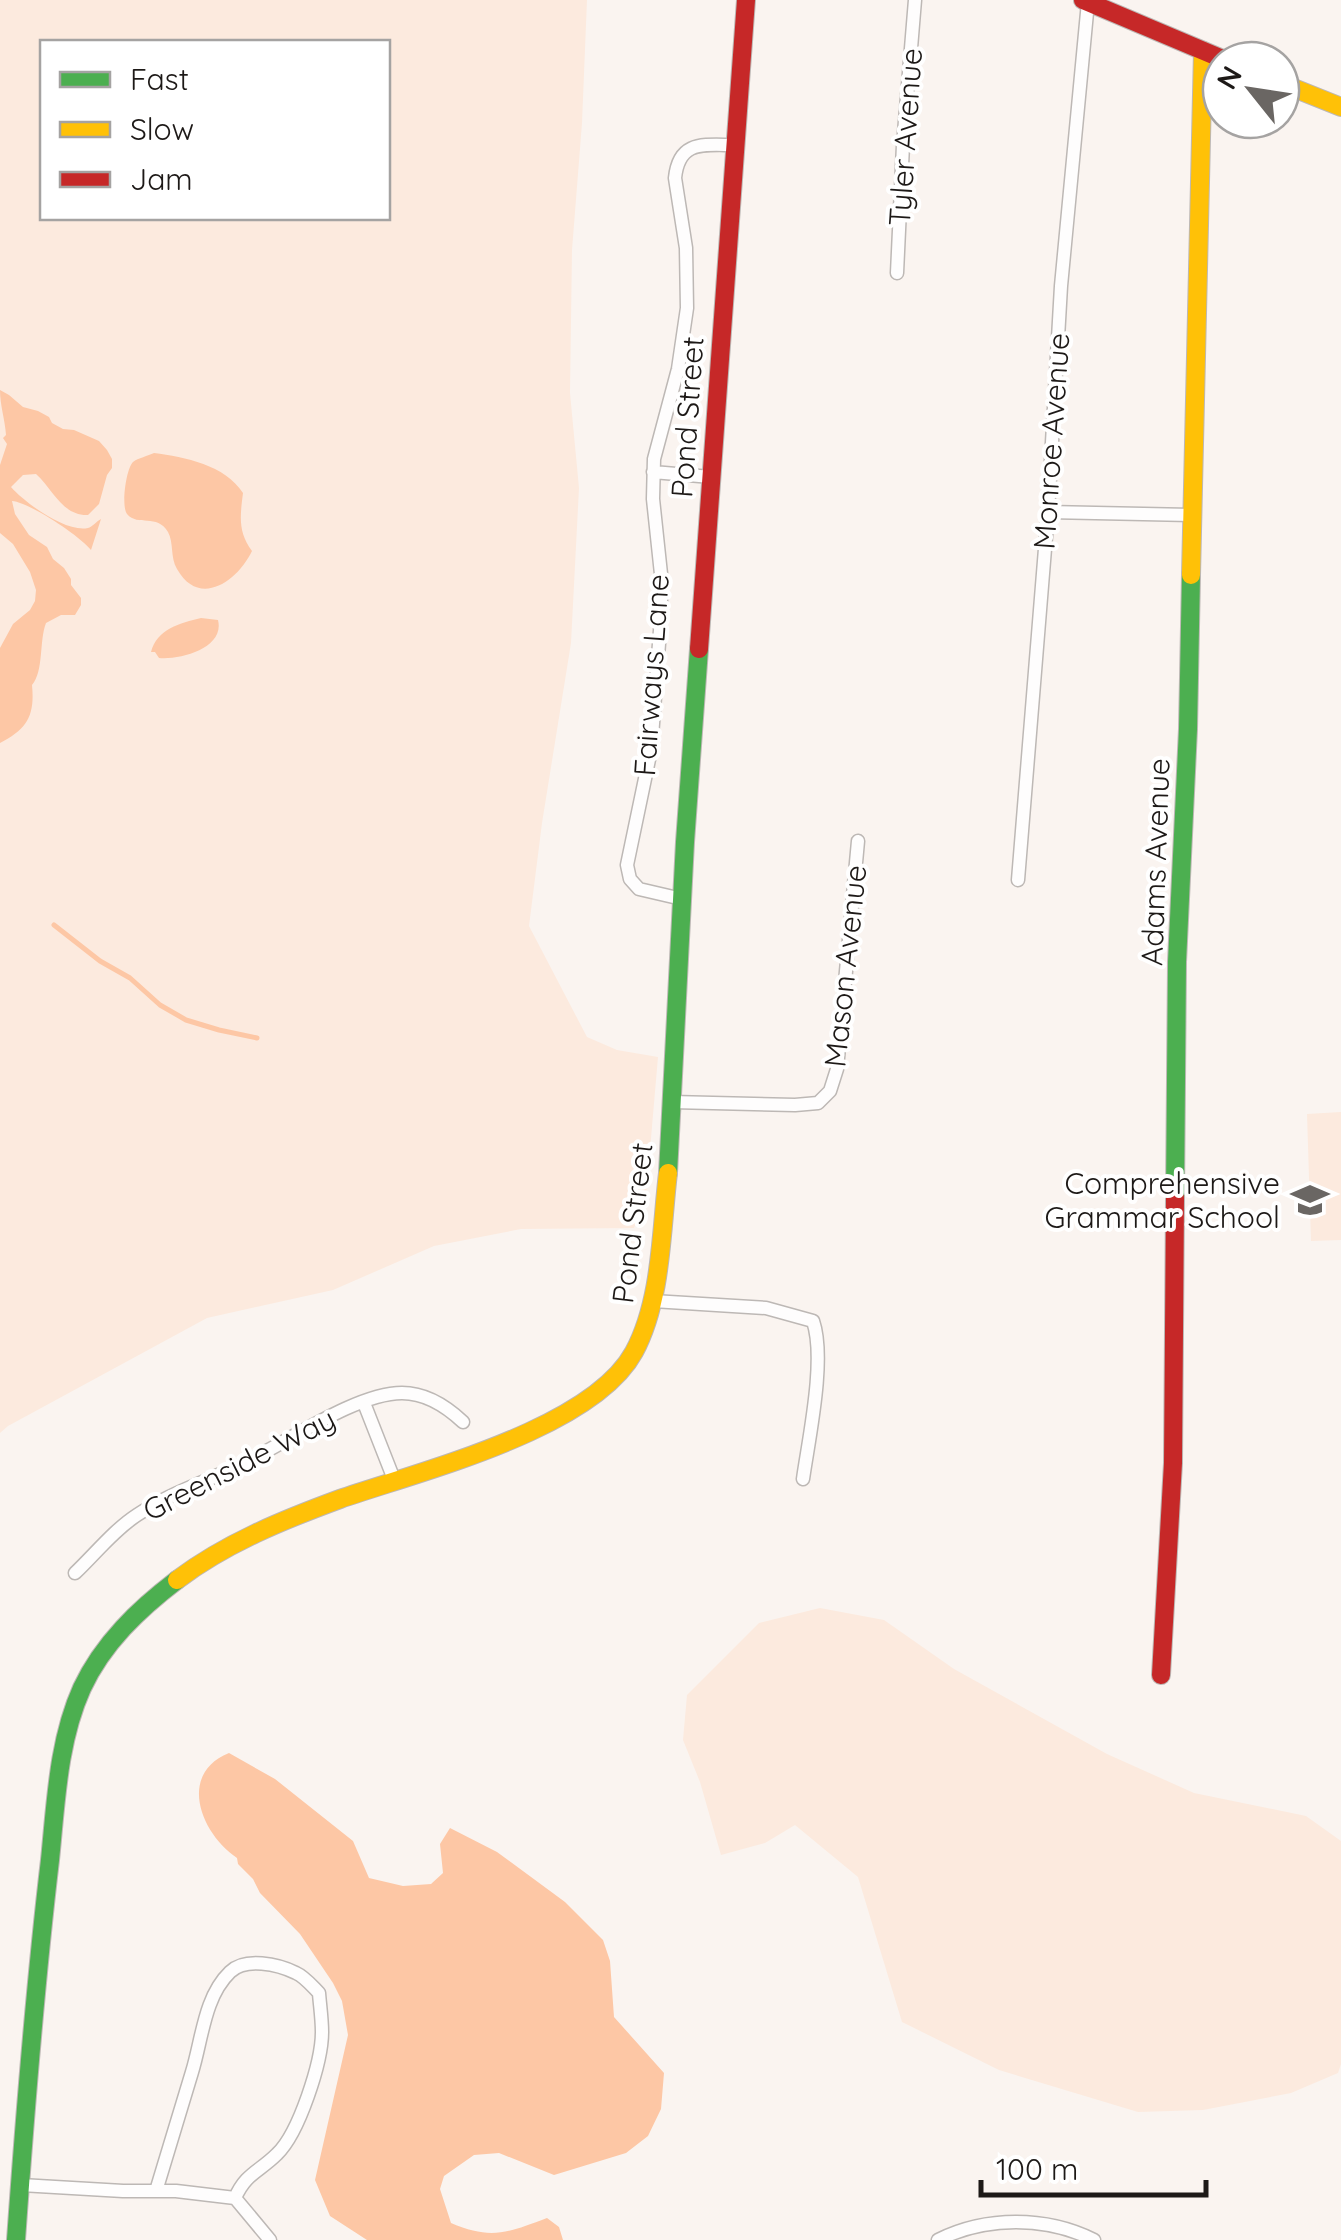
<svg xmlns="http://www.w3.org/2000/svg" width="1341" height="2240" viewBox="0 0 1341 2240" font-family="Quicksand,sans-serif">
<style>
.green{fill:#fceade;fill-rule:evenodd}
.water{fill:#fdc7a5}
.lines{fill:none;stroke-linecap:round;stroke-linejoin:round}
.stream{stroke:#fdc7a5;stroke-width:5}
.street-casing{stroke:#bdb8b5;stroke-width:15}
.fast-casing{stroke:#bdb8b5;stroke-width:20}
.slow-casing{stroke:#bdb8b5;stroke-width:20}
.jam-casing{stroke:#bdb8b5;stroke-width:20}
.street{stroke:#fefdfd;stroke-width:12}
.fast{stroke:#4caf50;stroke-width:18}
.slow{stroke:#ffc107;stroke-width:18}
.jam{stroke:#c62828;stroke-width:18}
.labels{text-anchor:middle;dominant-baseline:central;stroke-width:8;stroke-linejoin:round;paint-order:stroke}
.street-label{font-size:30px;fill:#1d1917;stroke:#fff}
.poi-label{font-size:30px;fill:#1d1917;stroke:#fff;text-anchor:end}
</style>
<rect width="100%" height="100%" fill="#faf4f0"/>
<!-- green -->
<path class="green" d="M0,0H587L582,123L572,250L570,393L579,488L571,643L542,823L529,926L587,1037L617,1050L658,1057L646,1196L634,1228L521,1229L434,1246L333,1290L207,1318L8,1426L0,1433ZM42,42H388V218H42Z
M1341,1112V1240L1311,1241L1307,1114Z
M820,1608L884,1620L954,1669L1107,1754L1194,1793L1306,1816L1341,1841V2064L1338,2073L1291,2093L1203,2110L1138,2112L999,2070L902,2022L858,1877L795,1825L765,1843L721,1855L700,1782L683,1740L687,1695L759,1623Z"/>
<!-- water -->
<path class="water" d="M0,390L9,395L23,407L38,411L49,417L52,423L63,429L74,430L99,441L107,450L112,459V468L107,475L99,504L88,515C62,516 53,489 36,474L23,475L11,487C24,502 66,533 88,528C92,527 97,521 101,519L91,550C80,536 29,502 12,501L15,514L29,535L47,547L53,559L64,568L71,579V585L81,598V605L75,615H61L46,623C39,641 44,671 32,685C35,716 27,729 0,743V648L13,624L30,610L35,601L36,590L30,572L13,544L0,533V465L7,444L3,438L6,435C5,419 0,406 0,390Z
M154,453C185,457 225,465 243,493C240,517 238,532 252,551C237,582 199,608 177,569C170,557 174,543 168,532C157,513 138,527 127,514C121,506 126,469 133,462C138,458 148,456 154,453Z
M201,618L218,620C225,648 181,660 159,658L155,652H151C157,629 180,623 201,618Z
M229,1753L275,1779L353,1841L369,1878L403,1886L431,1884L443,1873L440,1844L450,1828L497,1852L565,1902L603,1940L610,1961L614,2017L664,2073L661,2109L648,2136L626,2153L554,2175L499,2153L474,2155L444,2176L440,2189L451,2223C491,2240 507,2233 547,2218L559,2227L563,2240H367L330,2216L315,2180L348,2035L342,2001L333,1983L300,1934L260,1893L253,1879L238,1864L237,1858C201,1834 177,1774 229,1753Z"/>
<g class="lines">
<!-- stream -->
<path class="stream" d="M54,925L100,961L130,978L160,1005L186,1020L219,1030L257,1038"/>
<!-- street casing -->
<g class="street-casing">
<path id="street" d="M897,273L903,145L915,0
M653,472L711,477
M1048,512L1191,515
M1018,880L1048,512L1061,286L1088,2
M682,899L639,889L630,879L627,865L651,750L661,617V574L653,499L654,459L678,369L687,308L686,248L675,178C679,140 703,145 734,145
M672,1102L795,1105L818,1103L830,1091L837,1069L858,841
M653,1301L766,1308L813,1321C826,1359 809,1437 803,1479
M364,1403L395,1482
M75,1573C95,1554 114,1530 137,1515C171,1492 212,1480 248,1461C289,1441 357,1393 402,1393C426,1393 446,1406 463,1422
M21,2185L123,2191H176L235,2198L270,2240
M156,2191C168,2152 180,2112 192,2072C202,2040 204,1997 230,1972C245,1957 278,1964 296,1973C305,1977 312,1986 319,1993C320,2006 322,2019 322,2032C322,2062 299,2133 277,2154C259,2172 246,2173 235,2198
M938,2240C986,2216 1046,2216 1094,2240"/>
</g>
<!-- fast casing -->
<g class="fast-casing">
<path id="fast" d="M668,1173L685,842L699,649
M1175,1198L1177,962L1188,729L1191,575
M16,2240C25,2113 35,1986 50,1860C56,1802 58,1741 82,1688C103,1643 139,1609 177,1580"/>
</g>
<!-- slow casing -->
<g class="slow-casing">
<path id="slow" d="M1281,83L1341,107
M1191,575L1203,51
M177,1580C226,1543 283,1520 340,1499C421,1471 592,1429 634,1352C662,1300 661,1231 668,1173"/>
</g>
<!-- jam casing -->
<g class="jam-casing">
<path id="jam" d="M1083,0L1225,60
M699,649L746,0
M1161,1675L1173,1463L1175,1198"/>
</g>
<!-- street -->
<use href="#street" class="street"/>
<!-- fast -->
<use href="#fast" class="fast"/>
<!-- slow -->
<use href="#slow" class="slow"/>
<!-- jam -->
<use href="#jam" class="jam"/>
</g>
<!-- icons -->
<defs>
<g id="school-bare" transform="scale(3)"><path d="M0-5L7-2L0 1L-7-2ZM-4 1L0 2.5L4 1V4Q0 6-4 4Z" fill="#6a6663" stroke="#fff" stroke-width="2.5" paint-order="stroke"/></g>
</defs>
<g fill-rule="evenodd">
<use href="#school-bare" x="1310" y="1200"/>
</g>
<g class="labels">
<!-- street labels -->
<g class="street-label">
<text transform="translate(905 137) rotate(-86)">Tyler Avenue</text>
<text transform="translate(687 417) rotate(-86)">Pond Street</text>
<text transform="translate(1051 441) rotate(-86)">Monroe Avenue</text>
<text transform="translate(651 675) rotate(-86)">Fairways Lane</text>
<text transform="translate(1155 862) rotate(-88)">Adams Avenue</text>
<text transform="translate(845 966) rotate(-84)">Mason Avenue</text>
<text transform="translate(632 1223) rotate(-83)">Pond Street</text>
<text transform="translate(239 1464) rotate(-27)">Greenside Way</text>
</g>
<!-- poi labels -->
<g class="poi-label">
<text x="1280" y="1183">Comprehensive<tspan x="1280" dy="34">Grammar School</tspan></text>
</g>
</g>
<!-- legend -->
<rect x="40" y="40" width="350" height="180" fill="#ffffff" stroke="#a5a3a2" stroke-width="2.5"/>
<rect x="60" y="72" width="50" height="15" fill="#4caf50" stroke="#a5a3a2" stroke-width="2.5"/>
<text x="130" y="90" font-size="30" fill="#1d1917">Fast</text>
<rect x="60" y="122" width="50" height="15" fill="#ffc107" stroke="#a5a3a2" stroke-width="2.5"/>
<text x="130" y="140" font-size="30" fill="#1d1917">Slow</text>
<rect x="60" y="172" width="50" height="15" fill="#c62828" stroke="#a5a3a2" stroke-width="2.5"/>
<text x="130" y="190" font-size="30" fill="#1d1917">Jam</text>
<!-- north arrow -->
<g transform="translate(1251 90) rotate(300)"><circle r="48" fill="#ffffff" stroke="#a5a3a2" stroke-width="2.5"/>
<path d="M0-8L18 38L0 25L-18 38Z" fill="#6a6663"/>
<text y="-15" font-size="28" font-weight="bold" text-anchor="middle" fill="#1d1917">N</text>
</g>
<!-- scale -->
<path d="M981 2180v15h225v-15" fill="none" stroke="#1d1917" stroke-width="5"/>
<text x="996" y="2180" font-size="30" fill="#1d1917" stroke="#ffffff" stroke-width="8" paint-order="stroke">100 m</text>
</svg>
